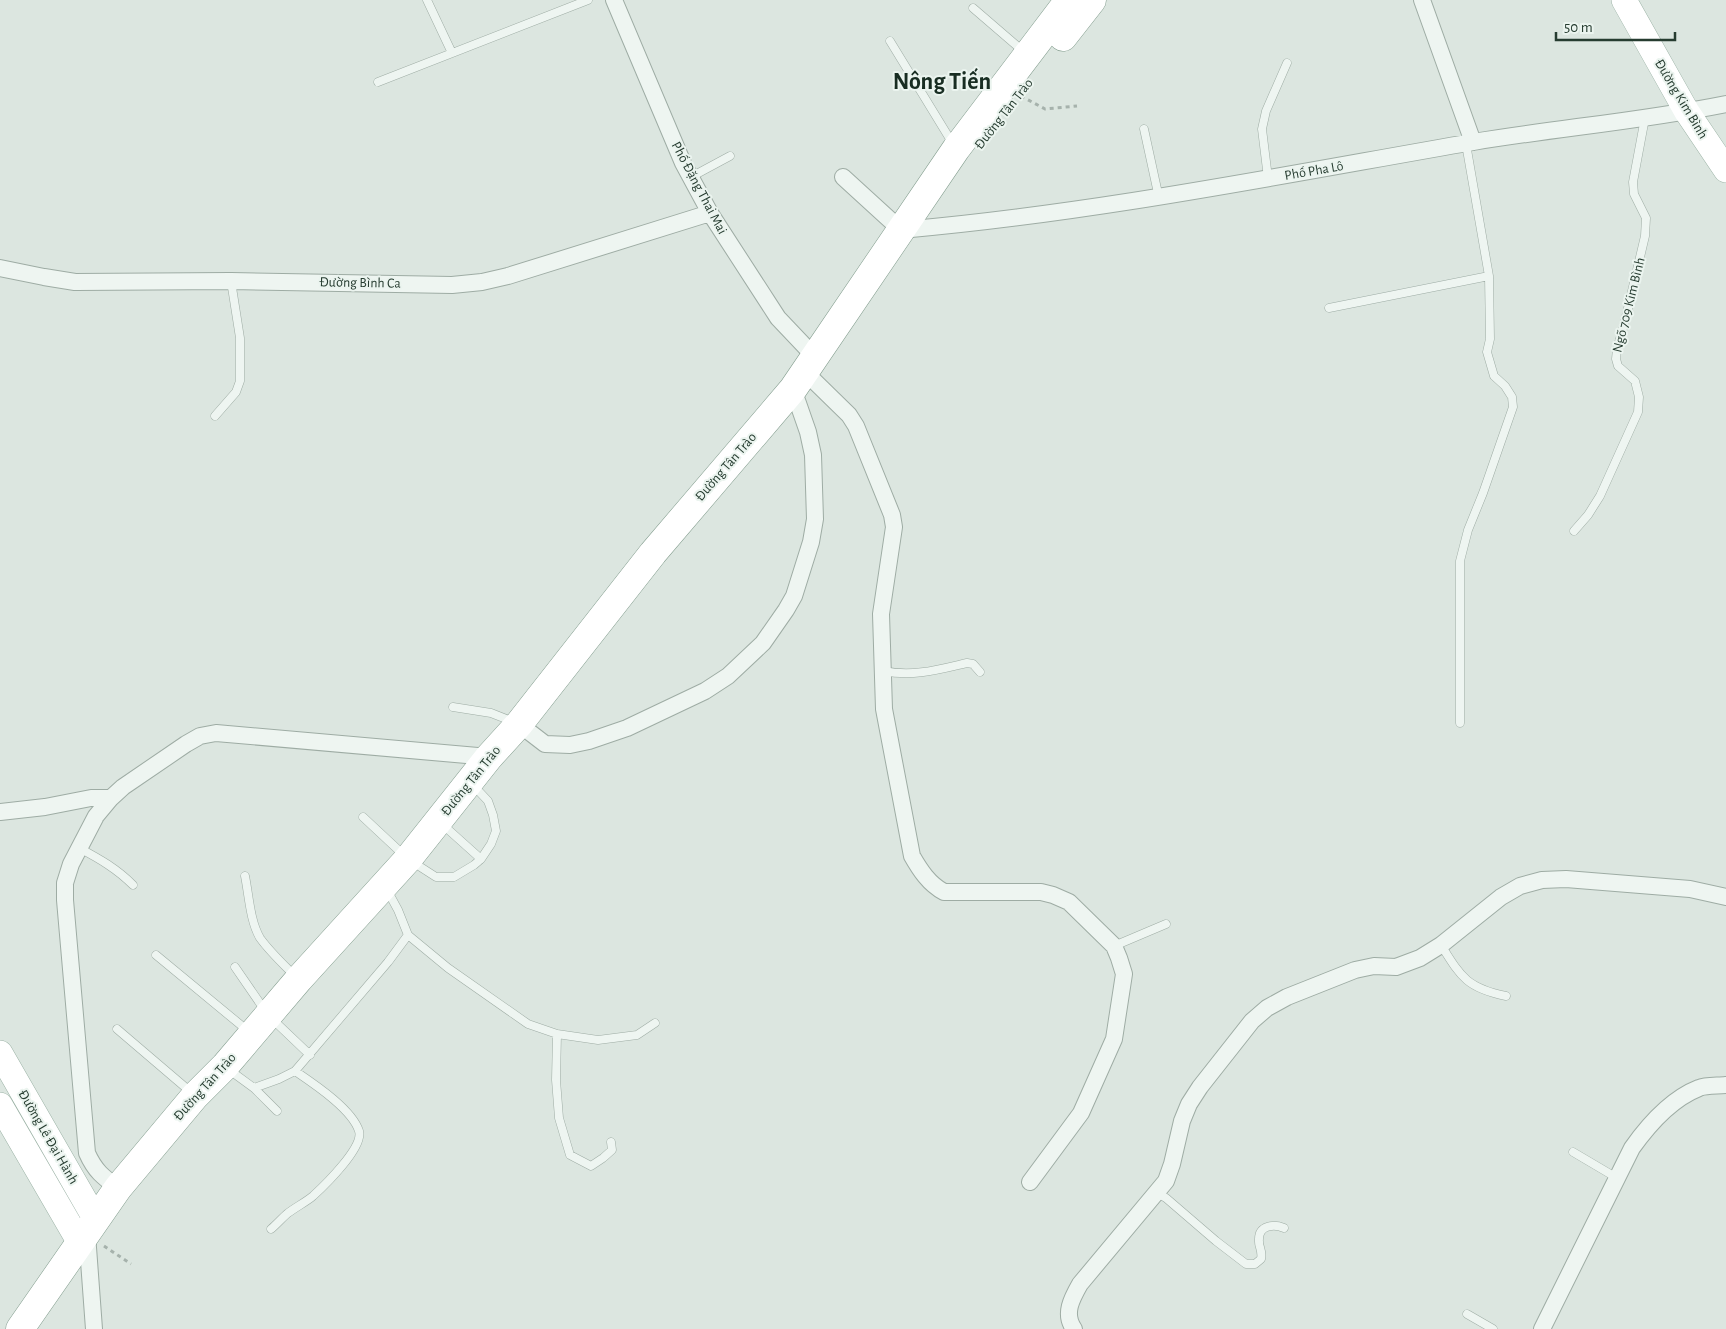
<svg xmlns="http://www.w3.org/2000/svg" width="1726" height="1329" viewBox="0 0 1726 1329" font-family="'Alegreya Sans',sans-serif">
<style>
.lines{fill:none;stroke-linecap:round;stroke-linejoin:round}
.lane-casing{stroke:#9eaca4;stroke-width:9}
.street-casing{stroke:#9eaca4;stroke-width:18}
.primary-casing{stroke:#9bb2a5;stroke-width:26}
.highway-casing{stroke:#839d8e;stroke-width:29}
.path{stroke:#a6b2ac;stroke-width:3;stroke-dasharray:4 4;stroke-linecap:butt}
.lane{stroke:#eef5f1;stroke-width:8}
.street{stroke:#eef5f1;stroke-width:16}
.primary{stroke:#fff;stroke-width:25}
.highway{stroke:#fff;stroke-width:28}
.labels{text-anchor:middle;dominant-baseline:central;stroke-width:4;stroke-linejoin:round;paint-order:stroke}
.street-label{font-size:14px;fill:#263c30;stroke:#ebf4ef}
.town-label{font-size:24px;font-weight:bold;fill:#182d22;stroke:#ebf4ef}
</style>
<rect width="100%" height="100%" fill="#dce6e0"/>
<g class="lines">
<!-- lane casing -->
<g class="lane-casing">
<path id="lane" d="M427,0L452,53
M973,8L1023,51
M890,41L953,144
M378,82L588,0
M1144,129L1159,198
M691,177L730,156
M1268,178L1262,129L1266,111L1287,63
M1329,308L1489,276
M215,416L236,392L240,381V338L231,281
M1574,531L1588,515L1600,496L1638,412L1639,397L1635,381L1618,366L1616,359L1617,349L1624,325L1645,236L1646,218L1634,194L1633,182L1645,118
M883,671C913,677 937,670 967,663L973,664L980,672
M453,707L491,713L514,722
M1460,723V561L1468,530L1483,493L1513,407L1512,397L1505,386L1494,376L1487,352L1490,339L1489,276L1466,144
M363,817L408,859L436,877H454L474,865L481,859L491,844L496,831L493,815L488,801L473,785
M442,824L481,859
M79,848C100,859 117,869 133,885
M245,876C249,896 250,921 260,938C270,952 283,964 295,976
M408,935L448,968L528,1024L557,1034L598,1040L637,1035L655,1023
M1441,945C1461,977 1467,988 1506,996
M1114,946L1166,924
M156,955L248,1031
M235,967L268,1015L310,1055
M117,1029L192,1093
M557,1034L556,1080L559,1118L570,1155L591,1166L603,1158L612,1150L611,1142
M228,1069L254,1088L277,1111
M254,1088L279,1079L295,1071L388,962L408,935L398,910L386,888
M1573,1152L1617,1178
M1157,1193L1166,1198L1216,1241L1246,1264H1255L1261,1259C1263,1250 1258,1247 1259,1239C1259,1225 1274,1224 1284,1228
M271,1229C277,1224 282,1218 288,1213C296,1207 306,1202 313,1196C325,1185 364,1147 359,1131C352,1109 314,1084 295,1071
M1467,1314L1493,1329"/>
</g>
<!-- street casing -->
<g class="street-casing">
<path id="street" d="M614,0L683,163L710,213L778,318L815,357
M1422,0L1473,142
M843,177L901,230C1094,213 1283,175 1473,142C1557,128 1642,121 1726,104
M0,268L44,277L75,282L231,281L452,285L482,282L508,276L710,213
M805,372L849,415L856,426L892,515L894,527L881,614L884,709L912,856C920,870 929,884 944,892H1041L1053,895L1069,902L1114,946L1119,958L1124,974L1114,1039L1081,1113L1030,1182
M519,724L545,744L570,745L589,741L627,728L705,691L728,676L763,643L786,610L794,596L811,542L815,519L813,455L808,432L793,389
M0,812L45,807L91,798H111
M118,1188C103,1177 95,1171 87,1153L65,900V883L71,864L96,816L111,798L123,787L186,744L200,736L216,733L489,757
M87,1234L94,1329
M1074,1329C1063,1314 1072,1298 1080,1284L1166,1181L1172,1164L1182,1121L1189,1104L1200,1087L1252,1021L1267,1008L1287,997L1355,970L1374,966L1396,967L1420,958L1441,945L1501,897L1520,886L1542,880L1566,879L1690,889L1726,897
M1542,1329L1632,1148C1649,1124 1671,1099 1699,1088C1706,1085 1718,1086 1726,1085"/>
</g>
<!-- primary casing -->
<g class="primary-casing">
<path id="primary" d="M1624,0L1687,112L1726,170
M0,1053L96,1220
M0,1105L80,1243"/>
</g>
<!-- highway casing -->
<g class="highway-casing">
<path id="highway" d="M1063,37L1092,0
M20,1329L118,1188L195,1096L225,1066L299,979L408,859L489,757L519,724L653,553L793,389L956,149L1069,0"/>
</g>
<!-- path -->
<path class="path" d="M1021,96L1045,109L1077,106
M104,1246L131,1264"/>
<!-- lane -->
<use href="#lane" class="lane"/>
<!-- street -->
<use href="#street" class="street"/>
<!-- primary -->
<use href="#primary" class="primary"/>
<!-- highway -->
<use href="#highway" class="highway"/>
</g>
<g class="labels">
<!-- street labels -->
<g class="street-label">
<text transform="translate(1681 99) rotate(59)">Đường Kim Bình</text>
<text transform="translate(1004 114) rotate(-52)">Đường Tân Trào</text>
<text transform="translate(1314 171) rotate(-10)">Phố Pha Lô</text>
<text transform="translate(699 188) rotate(62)">Phố Đặng Thai Mai</text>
<text transform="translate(360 283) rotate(1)">Đường Bình Ca</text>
<text transform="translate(1629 305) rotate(-76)">Ngõ 709 Kim Bình</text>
<text transform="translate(726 467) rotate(-49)">Đường Tân Trào</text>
<text transform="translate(471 781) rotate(-51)">Đường Tân Trào</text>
<text transform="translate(205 1087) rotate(-48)">Đường Tân Trào</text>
<text transform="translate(48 1137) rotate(60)">Đường Lê Đại Hành</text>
</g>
<!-- town labels -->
<g class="town-label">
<text x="942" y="82">Nông Tiến</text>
</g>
</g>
<!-- scale -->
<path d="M1556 32v8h119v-8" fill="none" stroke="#263c30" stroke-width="2.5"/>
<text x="1564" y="32" font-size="15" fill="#263c30" stroke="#ebf4ef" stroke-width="4" paint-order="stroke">50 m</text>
</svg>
